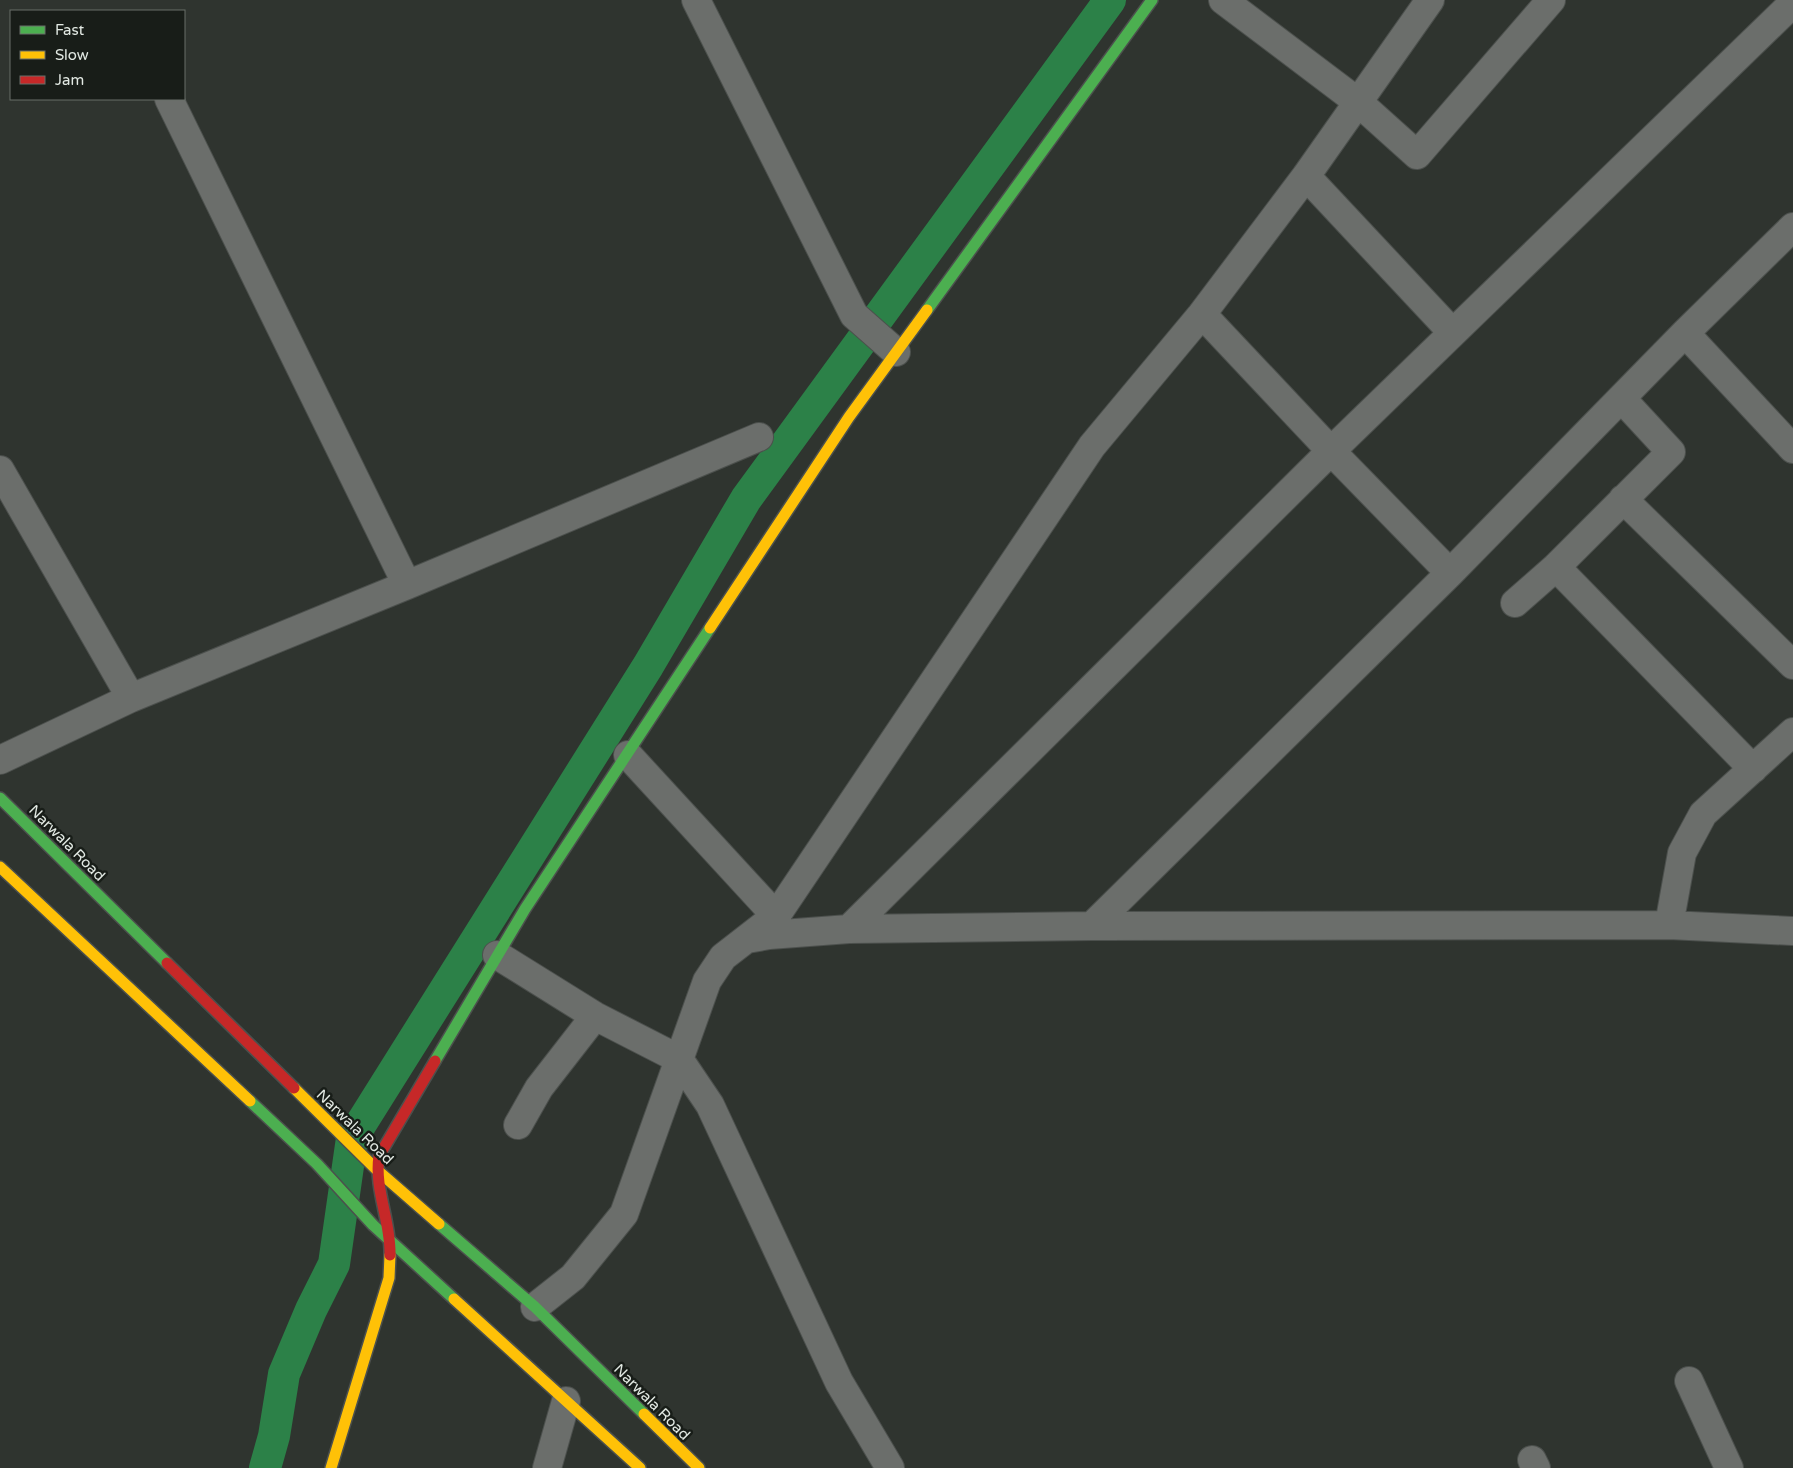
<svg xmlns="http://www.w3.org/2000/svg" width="1793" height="1468" viewBox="0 0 1793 1468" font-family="'Varela Round',sans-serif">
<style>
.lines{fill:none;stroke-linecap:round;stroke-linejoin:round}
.canal{stroke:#2c8148;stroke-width:32}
.street-casing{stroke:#4c504d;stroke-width:30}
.fast-casing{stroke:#4c504d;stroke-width:14}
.slow-casing{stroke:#4c504d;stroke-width:14}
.jam-casing{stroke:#4c504d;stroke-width:14}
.street{stroke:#6b6e6b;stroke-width:28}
.fast{stroke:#4caf50;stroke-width:11}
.slow{stroke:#ffc107;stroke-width:11}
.jam{stroke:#c62828;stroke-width:11}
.labels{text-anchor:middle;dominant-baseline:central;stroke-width:5;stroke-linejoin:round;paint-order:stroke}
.street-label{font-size:15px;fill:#e2e9e3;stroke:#181d18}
</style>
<rect width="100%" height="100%" fill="#2f342f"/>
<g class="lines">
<!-- canal -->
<path class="canal" d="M265,1468L274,1436L284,1374L311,1310L334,1264L352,1138L648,666L746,499L1110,0"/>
<!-- street casing -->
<g class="street-casing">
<path id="street" d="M696,0L854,315L896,352
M1223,0L1358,102L1417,155L1551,0
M169,99L407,585
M1306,176L1452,332
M1202,314L1331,451L1450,573
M1685,333L1793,449
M0,470L131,698
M1623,499L1793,665
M1556,567L1753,769
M1515,603L1556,567L1671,452L1622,399
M628,755L776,916
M0,760L131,698L407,585L759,437
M1669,925L1682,853L1703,814L1793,732
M1092,926L1450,573L1685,333L1793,227
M849,929L1331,451L1793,3
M747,939L769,935L849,929L1092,926L1669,925L1793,931
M497,955L595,1016L679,1059L710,1105L839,1382L890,1468
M518,1125L539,1088L595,1016
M535,1307L573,1277L624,1214L707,981L723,957L776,916L1092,446L1202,314L1306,176L1430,0
M1689,1381L1729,1468
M1532,1460L1536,1468
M547,1468L566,1401"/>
</g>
<!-- fast casing -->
<g class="fast-casing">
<path id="fast" d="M927,310L1152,0
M0,798L167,963
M435,1061L525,909L710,628
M250,1101L317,1164L373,1225L454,1299
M439,1224L535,1307L644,1414"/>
</g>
<!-- slow casing -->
<g class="slow-casing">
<path id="slow" d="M710,628L849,417L927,310
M0,867L250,1101
M294,1088L377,1170L439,1224
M454,1299L640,1468
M644,1414L699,1468
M331,1468L389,1278L390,1255"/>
</g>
<!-- jam casing -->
<g class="jam-casing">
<path id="jam" d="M167,963L294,1088
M390,1255C391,1222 374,1189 379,1156L435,1061"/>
</g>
<!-- street -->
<use href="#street" class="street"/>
<!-- fast -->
<use href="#fast" class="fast"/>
<!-- slow -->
<use href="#slow" class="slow"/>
<!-- jam -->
<use href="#jam" class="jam"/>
</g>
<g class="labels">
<!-- street labels -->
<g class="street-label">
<text transform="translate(67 843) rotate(45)">Narwala Road</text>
<text transform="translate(355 1127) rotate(44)">Narwala Road</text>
<text transform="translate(652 1402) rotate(45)">Narwala Road</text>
</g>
</g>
<!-- legend -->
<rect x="10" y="10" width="175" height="90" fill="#181d18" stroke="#696f69"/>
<rect x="20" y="26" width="25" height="8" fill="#4caf50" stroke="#696f69"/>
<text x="55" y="35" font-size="15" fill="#e2e9e3">Fast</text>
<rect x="20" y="51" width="25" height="8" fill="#ffc107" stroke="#696f69"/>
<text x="55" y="60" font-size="15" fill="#e2e9e3">Slow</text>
<rect x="20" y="76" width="25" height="8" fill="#c62828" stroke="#696f69"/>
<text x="55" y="85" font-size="15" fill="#e2e9e3">Jam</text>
</svg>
